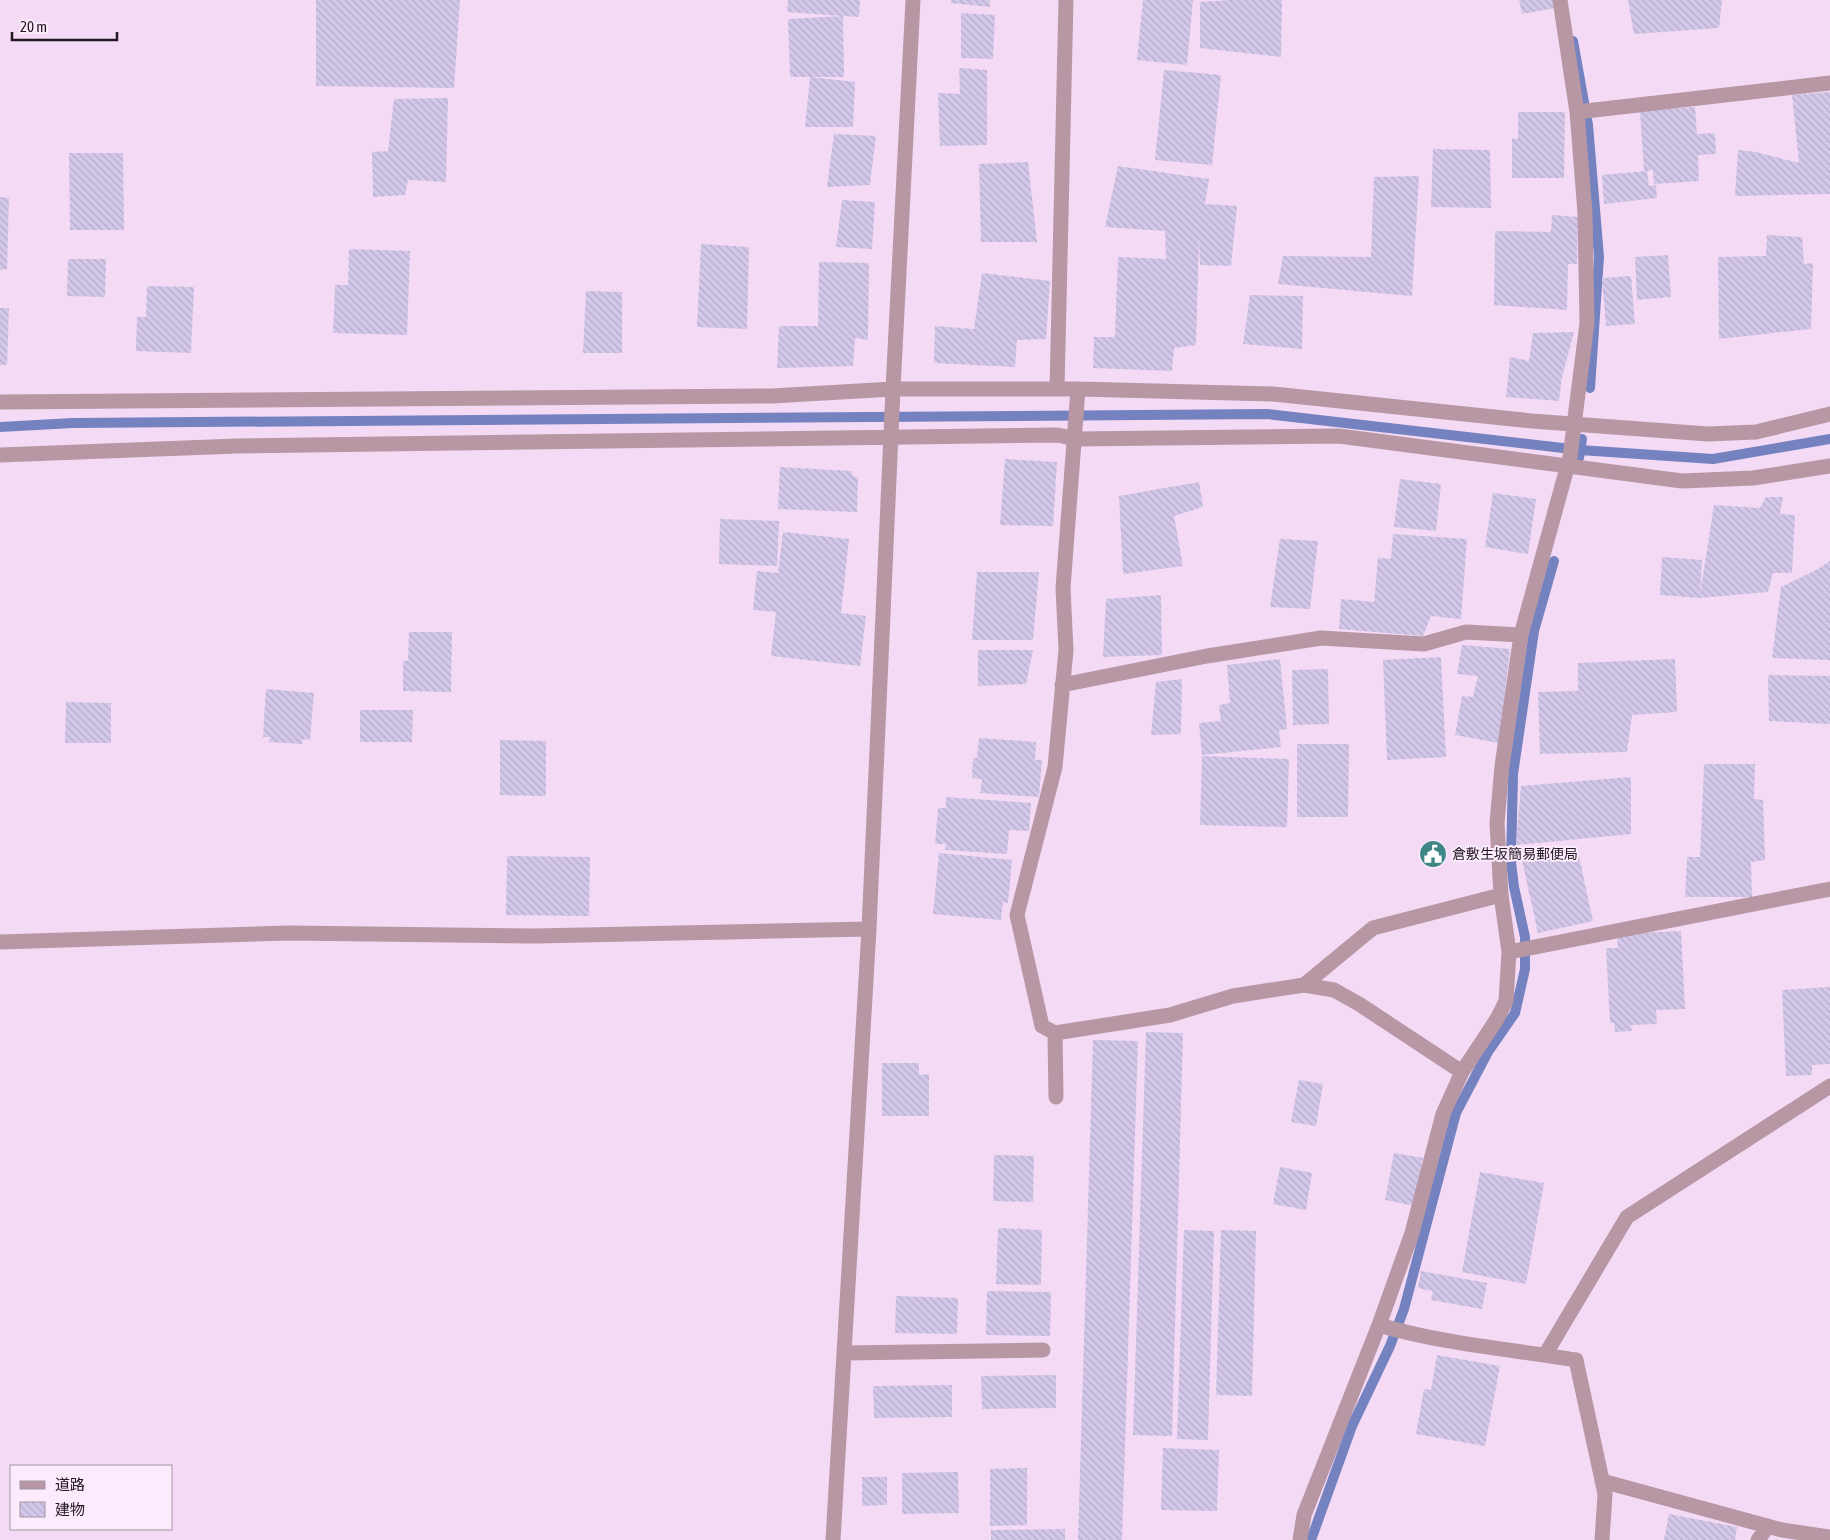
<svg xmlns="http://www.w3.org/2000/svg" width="1830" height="1540" viewBox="0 0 1830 1540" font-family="'Asap Condensed','Noto Sans JP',sans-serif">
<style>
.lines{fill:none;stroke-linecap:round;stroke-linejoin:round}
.stream{stroke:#7482c0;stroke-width:10}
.building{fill:url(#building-back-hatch)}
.service{stroke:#b897a4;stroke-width:15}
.minor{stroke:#b897a4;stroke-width:15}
.labels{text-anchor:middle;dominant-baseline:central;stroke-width:4;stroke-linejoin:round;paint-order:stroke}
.poi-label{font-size:14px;fill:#211821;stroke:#fcebfc;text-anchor:start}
</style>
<defs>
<pattern id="building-back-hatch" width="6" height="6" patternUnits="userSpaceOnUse" patternTransform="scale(1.25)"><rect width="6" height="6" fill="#d3c8e9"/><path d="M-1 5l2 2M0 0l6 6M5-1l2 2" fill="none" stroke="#b5abc8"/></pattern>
</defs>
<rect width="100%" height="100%" fill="#f5daf5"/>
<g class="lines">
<!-- stream -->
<path class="stream" d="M1573,41L1588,125L1599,257L1590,388
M0,427L73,423L1267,414L1580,450L1713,459L1830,439
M1579,458L1582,439
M1311,1540L1352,1426L1390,1346L1404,1309L1456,1113L1488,1052L1515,1013L1525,969V937L1514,887L1511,862L1513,774L1534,631L1554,561"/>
</g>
<!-- building -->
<path class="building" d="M316,0H460L454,88L316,86Z
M788,0H860L859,17L843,16L844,77H790L788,19L843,16L787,12Z
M951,0H990V7L951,3Z
M1143,0H1193L1187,65L1137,60Z
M1231,0H1282L1281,57L1200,48V2Z
M1519,0H1554L1555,8L1522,14Z
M1628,0H1722L1719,28L1634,34Z
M961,13L995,15L993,59L961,58Z
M959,68L987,70V145L940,146L938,93L960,94Z
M1164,70L1221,75L1212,165L1155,160Z
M810,77L855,82L853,127H805Z
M1830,92V194L1735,196L1738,150L1756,152L1799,163L1792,95Z
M448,98L446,182L408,180L405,195L373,197L372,152L388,151L394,99Z
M1695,107L1697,134L1715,133L1716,154L1698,155L1699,181L1654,184L1653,170L1644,171L1640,111Z
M1518,112H1565L1564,178H1512V138L1518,139Z
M834,134L876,136L870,185L827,187Z
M1433,149L1490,150L1491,208L1431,207Z
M69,153H123L124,230H70Z
M1028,162L1037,242H981L979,164Z
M1118,166L1209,179L1205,204L1237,206L1231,266L1200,265L1199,238L1196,345L1174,348L1172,371L1093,368L1094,337H1115L1118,257L1166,259L1165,231L1105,227Z
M1647,171L1649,186L1656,185L1657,198L1604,204L1602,175Z
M1419,176L1412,296L1278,284L1283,256L1371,257L1374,177Z
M0,197L9,198L7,269L0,270Z
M842,200L875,202L872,249L836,247Z
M1552,215L1578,217L1577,264H1568L1567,310L1494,305L1495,231L1551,232Z
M1767,235L1802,237L1804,264L1813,263L1811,329L1719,339L1718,257L1766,256Z
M701,244L749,247L747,329L697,327Z
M349,249L410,251L407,335L333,333L335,285H348Z
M1668,255L1671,297L1637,300L1635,257Z
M68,259H106L105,297L67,296Z
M819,262L869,263L868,340L855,338L853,366L777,368L779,326H818Z
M982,273L1050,281L1046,339L1017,340L1015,367L934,363L935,326L974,329Z
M1631,276L1635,324L1606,326L1602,278Z
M147,286L194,287L191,353L136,351L137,317H146Z
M586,291L622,292V353H583Z
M1250,295L1303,296L1302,349L1243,344Z
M0,308H9L7,365H0Z
M1574,332L1562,377L1559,401L1506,397L1510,357L1529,361L1533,333Z
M1005,459L1057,462L1053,526L1000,525Z
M780,467L852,471V476L858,477L857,512L778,509Z
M1400,479L1441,484L1436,531L1394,527Z
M1199,482L1203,507L1174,516L1183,566L1123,574L1119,496Z
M1493,493L1536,499L1528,554L1485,547Z
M1766,497H1783L1780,514L1795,515L1792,573H1773L1768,592L1699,598L1660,595L1662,557L1702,560L1700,594L1714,505L1760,508Z
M720,519L779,521L777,566L719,564Z
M783,532L849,539L841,613L866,616L860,666L771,656L776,612L753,610L757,571L778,573Z
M1393,534L1467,539L1461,619L1431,616L1423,636L1339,629L1341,599L1374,602L1378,558L1391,559Z
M1280,539L1318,541L1310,609L1270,607Z
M1830,561V660L1772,658L1781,587L1818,569Z
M977,572H1039L1033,640H972Z
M1161,595L1162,655L1103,657L1106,599Z
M409,632H452L451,692L403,691V661H408Z
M1462,645L1510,649L1499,743L1455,735L1462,696L1473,697L1478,676L1457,674Z
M978,650H1033L1026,684L978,686Z
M1441,657L1446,757L1387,760L1383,660Z
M1280,659L1287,729L1279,730L1281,747L1202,755L1199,723L1221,721L1219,705L1230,703L1227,665Z
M1675,659L1677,712L1632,715L1627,752L1540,754L1538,692L1578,691V663Z
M1328,669L1329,724L1293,725L1292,670Z
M1768,675L1830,676V724L1769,721Z
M1182,679L1181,734L1151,735L1156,682Z
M266,689L314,693L310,740L303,739L302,744L269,742L270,737H263Z
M66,702L111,703V743H65Z
M360,710H413L412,742H360Z
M979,738L1036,742L1035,760H1042L1039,797L980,793L982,779L972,778L973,758H977Z
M500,740L546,741V796L500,795Z
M1297,744H1349L1348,817H1297Z
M1202,756L1289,759L1287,827L1200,825Z
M1704,764H1755L1754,799L1763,800L1765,860L1751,862L1752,897H1685L1687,857H1700Z
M1631,777V834L1516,845L1521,786Z
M946,797L1031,803L1029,831L1009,830L1007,854L945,850L946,844H935L938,808H946Z
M1559,852L1560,857L1578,852L1593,921L1538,933L1522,860Z
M939,853L1012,860L1008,903L1003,902L1001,920L933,914Z
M507,856L590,857L589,916L506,915Z
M1681,931L1685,1009L1656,1010L1657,1024L1631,1025L1632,1031L1615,1032L1614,1023H1610L1606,948H1618L1617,934Z
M1830,987V1064L1812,1065V1075L1786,1076L1782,990Z
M1146,1032L1183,1033L1172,1436L1133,1435Z
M1093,1040L1138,1041L1122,1540H1078Z
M882,1063H919V1075L929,1074V1116H882Z
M1299,1080L1323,1084L1316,1126L1291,1122Z
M1394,1153L1423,1158L1415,1206L1385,1200Z
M994,1155L1034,1156L1033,1202L993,1201Z
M1280,1167L1312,1173L1306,1210L1273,1204Z
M1480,1172L1544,1183L1526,1284L1462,1272Z
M998,1228L1042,1230L1041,1285L996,1284Z
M1184,1230L1214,1231L1208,1440L1177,1439Z
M1221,1230L1256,1231L1252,1396L1216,1395Z
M1421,1271L1487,1283L1482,1309L1431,1300L1433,1291L1418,1288Z
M987,1291L1051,1292L1050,1336L986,1335Z
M896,1296L958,1298L957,1334L895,1333Z
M1437,1355L1500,1366L1485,1446L1416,1434L1424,1389L1431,1390Z
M1056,1375V1408L982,1409L981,1376Z
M952,1385V1417L874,1418L873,1386Z
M1163,1448L1219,1450L1217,1511L1161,1510Z
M1027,1468V1525L990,1526V1469Z
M958,1472L959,1513L902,1514V1473Z
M862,1477H887V1505L862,1506Z
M1669,1514L1737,1527L1735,1540H1664Z
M1065,1529V1540H991V1530Z"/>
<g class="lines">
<!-- service -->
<path class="service" d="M1304,985L1373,928L1501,895"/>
<!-- minor -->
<path class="minor" d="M1577,112L1830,83
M1057,389L1066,0
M0,402L772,396L893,389H1078L1273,394L1532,421L1708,434L1756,432L1830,414
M0,455L237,446L1058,435L1075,439L1339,436L1682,481L1753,478L1830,466
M1062,685L1207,656L1321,638L1424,644L1466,632L1521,635
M0,942L289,933L535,936L869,929
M1509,952L1830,889
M1055,1033L1042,1026L1017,915L1055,767L1066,650L1063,588L1078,389
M1056,1097L1055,1033L1170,1015L1233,996L1304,985L1334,990L1359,1004L1462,1072
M1379,1325C1443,1344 1510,1349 1576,1360L1605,1494L1602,1540
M844,1353L1043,1350
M1545,1355L1627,1217L1830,1086
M1602,1481L1782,1530L1830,1537
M833,1540L869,929L893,389L913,0
M1300,1540L1304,1515L1379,1325L1412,1233L1443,1114L1462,1072L1497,1019L1506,1001L1509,952L1501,895L1497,823L1502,766L1521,635L1570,457L1587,323L1585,213L1577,112L1560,0
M1758,1540L1768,1526"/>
</g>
<!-- icons -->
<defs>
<g id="civic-disc" transform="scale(1.4375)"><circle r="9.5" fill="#3f8787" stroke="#fcebfc"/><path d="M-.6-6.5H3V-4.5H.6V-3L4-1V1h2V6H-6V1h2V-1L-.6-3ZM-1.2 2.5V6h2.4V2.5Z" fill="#fff"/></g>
</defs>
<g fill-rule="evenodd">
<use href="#civic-disc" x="1433" y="854"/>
</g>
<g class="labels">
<!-- poi labels -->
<g class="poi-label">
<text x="1452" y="854">倉敷生坂簡易郵便局</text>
</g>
</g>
<!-- legend -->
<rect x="10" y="1465" width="162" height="65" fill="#fcebfc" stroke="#a497a4"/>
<rect x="20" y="1481" width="25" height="8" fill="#b897a4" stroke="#a497a4"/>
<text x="55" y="1490" font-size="15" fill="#211821">道路</text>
<rect x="20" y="1502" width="25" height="15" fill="url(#building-back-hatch)" stroke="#a497a4"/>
<text x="55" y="1515" font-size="15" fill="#211821">建物</text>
<!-- scale -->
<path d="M12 32v8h105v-8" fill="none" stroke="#211821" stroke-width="2.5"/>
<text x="20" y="32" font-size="15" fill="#211821" stroke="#fcebfc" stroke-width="4" paint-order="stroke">20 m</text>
</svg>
